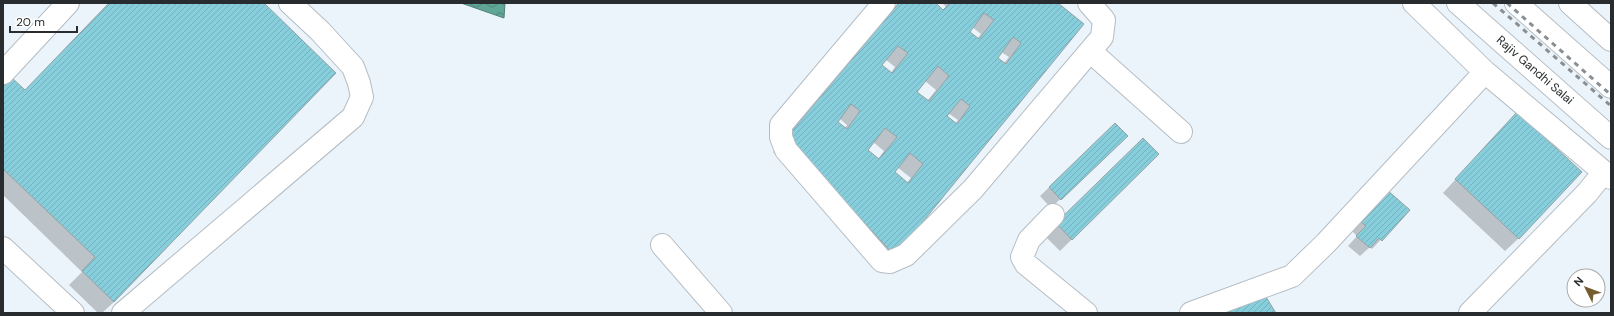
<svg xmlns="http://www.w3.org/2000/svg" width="1614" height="316" viewBox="0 0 1614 316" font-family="'DM Sans',sans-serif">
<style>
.water{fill:url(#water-waves);stroke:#508178}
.shadow{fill:#0003;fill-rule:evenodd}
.building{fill:url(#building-hatch);stroke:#97a2a4;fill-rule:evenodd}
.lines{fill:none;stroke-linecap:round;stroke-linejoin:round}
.minor-casing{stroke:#b5bdc4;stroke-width:24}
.major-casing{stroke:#b5bdc4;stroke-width:24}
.minor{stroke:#fff;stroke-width:22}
.major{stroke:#fff;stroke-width:22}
.rail{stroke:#898f93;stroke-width:3;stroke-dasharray:5 5;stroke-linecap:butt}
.labels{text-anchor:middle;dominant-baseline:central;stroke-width:3.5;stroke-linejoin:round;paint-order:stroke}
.street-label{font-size:12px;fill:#292c2e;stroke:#fff}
</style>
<defs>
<pattern id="water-waves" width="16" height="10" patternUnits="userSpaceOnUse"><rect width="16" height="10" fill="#60a697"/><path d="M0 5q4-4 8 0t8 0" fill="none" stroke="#4f877c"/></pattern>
<pattern id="building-hatch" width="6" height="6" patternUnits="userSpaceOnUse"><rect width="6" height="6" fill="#86cedb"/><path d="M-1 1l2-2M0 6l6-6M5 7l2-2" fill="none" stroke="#74b1bc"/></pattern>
</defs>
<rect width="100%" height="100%" fill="#ebf4fb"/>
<!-- water -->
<path class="water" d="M461,3H505L504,18Z"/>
<!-- shadow -->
<path class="shadow" d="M110,3H263L114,302L102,313H98L69,285L82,272L3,195V85L25,91Z
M898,3H934L943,11L946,7L942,3H1057L881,269L773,152ZM972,27L981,34L977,39L968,32ZM1001,52L1009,57L1004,63L997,58ZM885,59L895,67L891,73L881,65ZM925,81L936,90L927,101L916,92ZM948,113L958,120L955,124L945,116ZM839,118L847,125L845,128L836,122ZM873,142L884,151L878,159L866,150ZM897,167L911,178L907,183L894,172Z
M1115,124L1117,144L1051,208L1040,196Z
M1504,127L1519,238L1505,251L1443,193Z
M1143,139L1158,154L1060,251L1045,236Z
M1378,199L1409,210L1372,249L1370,247L1360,256L1348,246L1357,236L1350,229Z"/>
<!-- building -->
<path class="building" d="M109,3H264L336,73L114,302L82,271L95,257L3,169V83L10,76L25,90Z
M899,3H936L943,10L950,3H1058L1084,24L895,256L786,138ZM984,13L994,20L979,39L970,32ZM1013,37L1021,43L1006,64L998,58ZM898,46L908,53L892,73L882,65ZM938,66L949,76L929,101L917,92ZM961,99L970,106L957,124L947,116ZM851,104L860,111L847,129L838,122ZM885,128L897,137L879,159L868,150ZM910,153L923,164L908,183L895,172Z
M1517,112L1582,172L1519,239L1455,179Z
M1115,123L1128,136L1061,200L1049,187Z
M1143,138L1159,154L1072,240L1056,223Z
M1386,189L1410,210L1382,241L1379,238L1370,248L1356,236L1366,226L1359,220Z
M1261,289L1276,313H1224Z"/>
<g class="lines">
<!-- minor casing -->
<g class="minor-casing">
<path id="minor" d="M884,3L781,125V137L786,150L882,261L890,262L906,255L973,189L1102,37L1104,20L1089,3
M1414,3L1485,72L1611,178
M1570,3L1611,40
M1090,51L1181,132
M3,73L68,3
M1053,215L1029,240L1022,257L1026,264L1086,313
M662,245L721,313
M3,248L73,313
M123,313L353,117L362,97L359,83L353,67L320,31L290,3
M1191,313L1292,276L1326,243L1485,72
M1470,313L1587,193L1604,172"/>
</g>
<!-- major casing -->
<g class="major-casing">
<path id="major" d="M1458,3L1611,138
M1516,3L1611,87"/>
</g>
<!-- minor -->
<use href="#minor" class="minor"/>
<!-- major -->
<use href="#major" class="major"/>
<!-- rail -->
<path class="rail" d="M1493,3L1611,106
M1507,3L1611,95"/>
</g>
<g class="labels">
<!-- street labels -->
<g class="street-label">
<text transform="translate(1535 70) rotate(41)">Rajiv Gandhi Salai</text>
</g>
</g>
<!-- border -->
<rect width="1614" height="316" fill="none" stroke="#292c2e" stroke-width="8"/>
<!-- north arrow -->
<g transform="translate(1586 288) rotate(312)"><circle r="19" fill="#ffffff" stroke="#a9abab"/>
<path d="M0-3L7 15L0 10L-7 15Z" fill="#755d2e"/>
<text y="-6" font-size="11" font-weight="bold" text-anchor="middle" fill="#292c2e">N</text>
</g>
<!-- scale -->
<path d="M10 26v6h67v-6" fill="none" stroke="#292c2e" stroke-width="2"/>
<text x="16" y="26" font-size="12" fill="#292c2e" stroke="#ffffff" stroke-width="3" paint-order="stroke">20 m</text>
</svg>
